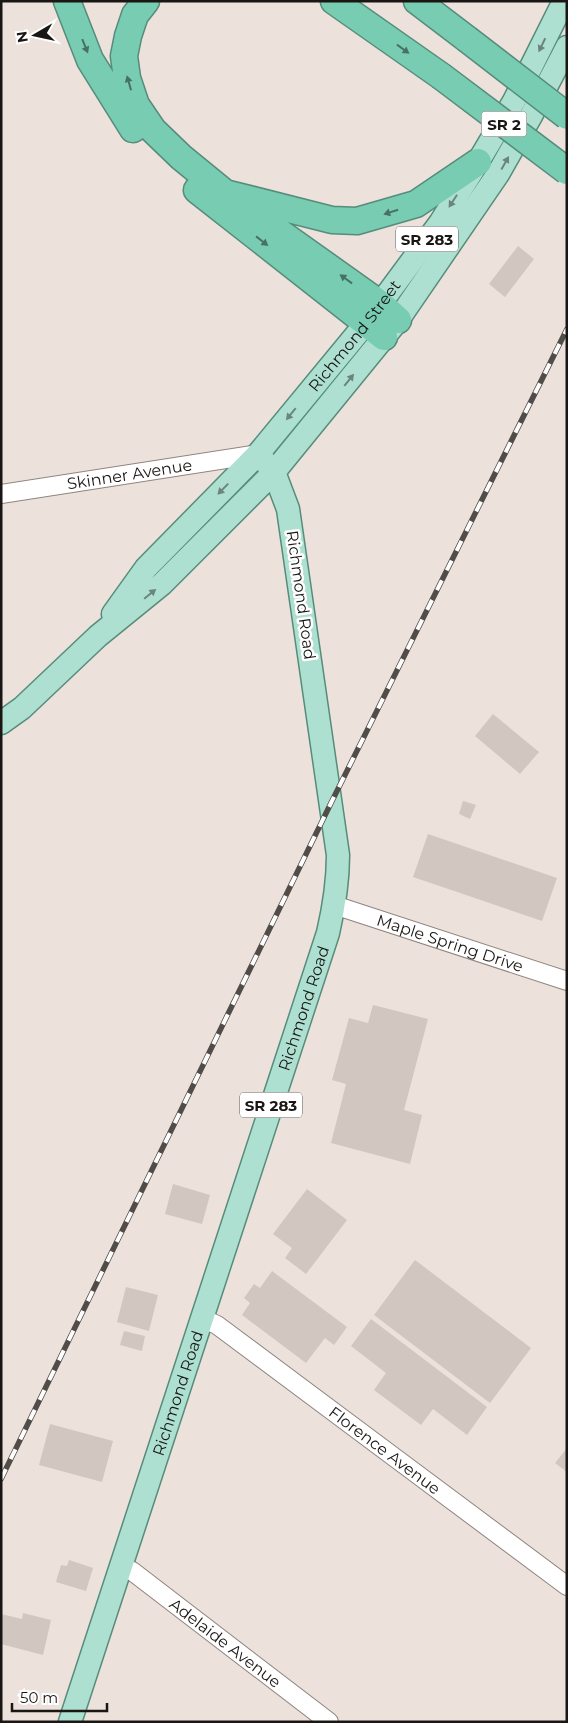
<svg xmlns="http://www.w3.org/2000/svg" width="568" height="1723" viewBox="0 0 568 1723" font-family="Montserrat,sans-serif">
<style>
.building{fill:#d2c6c0}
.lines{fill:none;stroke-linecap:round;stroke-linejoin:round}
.minor-casing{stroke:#8f847f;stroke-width:20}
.major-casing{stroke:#568c7b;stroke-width:25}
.highway-casing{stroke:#568c7b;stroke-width:29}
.minor{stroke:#fff;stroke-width:18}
.major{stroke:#ade0d1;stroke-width:22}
.highway{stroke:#77ccb2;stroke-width:26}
.rail-casing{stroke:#524c48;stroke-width:5.5}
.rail{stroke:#fff;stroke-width:4;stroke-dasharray:11;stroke-linecap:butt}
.highway-bridge-casing{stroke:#568c7b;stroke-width:29;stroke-linecap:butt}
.highway-bridge{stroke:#77ccb2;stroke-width:26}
.oneway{fill:#6b857c}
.oneway2{fill:#487163}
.labels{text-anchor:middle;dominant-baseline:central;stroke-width:5;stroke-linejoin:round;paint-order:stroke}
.shield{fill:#fff;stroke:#5f5c5a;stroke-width:1}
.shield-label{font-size:15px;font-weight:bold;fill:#1a1614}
.street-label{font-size:16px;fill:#1a1614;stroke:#fff}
</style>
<rect width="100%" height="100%" fill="#ede1db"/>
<!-- building -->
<path class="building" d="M518,246L534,259L505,297L489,284Z
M493,714L539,752L520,774L475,736Z
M463,801L476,805L470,819L459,814Z
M428,834L557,878L542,921L413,877Z
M373,1005L428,1019L404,1110L422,1115L410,1164L331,1143L346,1084L332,1080L349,1018L368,1023Z
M173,1184L210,1195L202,1224L165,1214Z
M307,1189L347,1220L306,1274L285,1258L292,1248L273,1234Z
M415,1260L531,1348L490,1403L374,1315Z
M272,1271L347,1327L334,1345L325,1338L306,1363L242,1315L250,1303L244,1298L254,1284L260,1288Z
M126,1287L158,1295L149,1331L117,1322Z
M371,1319L487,1407L467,1435L433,1409L421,1425L374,1390L386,1373L351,1346Z
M124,1331L145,1336L142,1351L120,1345Z
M50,1424L113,1441L102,1482L39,1465Z
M567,1448V1472L555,1463Z
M69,1560L93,1568L86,1591L56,1582L61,1565L67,1566Z
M23,1613L51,1620L43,1655L1,1644V1614L22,1619Z"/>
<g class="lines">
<!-- minor casing -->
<g class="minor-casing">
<g id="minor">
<path id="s1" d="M1,494L258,454"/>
<path id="s2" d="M334,905L567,981"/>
<path id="s3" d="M202,1318L217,1325C334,1411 450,1500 567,1586"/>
<path id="s4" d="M122,1566L132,1571L329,1722"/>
</g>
</g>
<!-- major casing -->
<g class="major-casing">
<g id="major">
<path id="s5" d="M113,614L146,568L258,454L366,323L440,223L478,162L514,101L564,1"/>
<path d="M1,723L22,708L98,636L162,584L274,472L398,320L498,174L532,114L567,47"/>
<path id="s6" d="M70,1722L328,933C334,907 338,882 338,855L288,509L274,472L258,454"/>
</g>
</g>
<!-- highway casing -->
<g class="highway-casing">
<path id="highway" d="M67,1L90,60L133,129
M146,1L135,15L128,36L124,56L127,78L136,105L153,130L181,157L225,193L332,220L357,221L416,204L478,162
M334,1L441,76
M417,1L467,39
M197,190L384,337
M258,217L379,303L398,320"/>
</g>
<!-- minor -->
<use href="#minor" class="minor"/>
<!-- major -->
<use href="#major" class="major"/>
<!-- highway -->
<use href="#highway" class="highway"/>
<!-- rail casing -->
<g class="rail-casing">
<path id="rail" d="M1,1479L331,803L567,329"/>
</g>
<!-- rail -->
<use href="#rail" class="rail"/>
<!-- highway-bridge casing -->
<g class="highway-bridge-casing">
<path id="highway-bridge" d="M467,39L567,116
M441,76L567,171"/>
</g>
<!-- highway-bridge -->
<use href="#highway-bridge" class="highway-bridge"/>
</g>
<!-- one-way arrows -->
<defs><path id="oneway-solid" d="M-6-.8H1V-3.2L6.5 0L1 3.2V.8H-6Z" transform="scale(1.25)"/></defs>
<g class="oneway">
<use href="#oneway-solid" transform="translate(542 45) rotate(116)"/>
<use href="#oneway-solid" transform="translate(505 163) rotate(-61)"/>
<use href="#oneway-solid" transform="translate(453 201) rotate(123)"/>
<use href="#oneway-solid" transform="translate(349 380) rotate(-51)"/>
<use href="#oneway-solid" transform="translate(291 414) rotate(129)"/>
<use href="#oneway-solid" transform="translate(223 489) rotate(134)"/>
<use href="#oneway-solid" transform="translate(150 594) rotate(-39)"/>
</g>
<g class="oneway2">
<use href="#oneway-solid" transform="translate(85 46) rotate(68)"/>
<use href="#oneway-solid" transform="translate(403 49) rotate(36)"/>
<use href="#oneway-solid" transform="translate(129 83) rotate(-106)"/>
<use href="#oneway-solid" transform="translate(391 212) rotate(162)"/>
<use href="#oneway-solid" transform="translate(262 241) rotate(38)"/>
<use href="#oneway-solid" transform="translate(346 279) rotate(-144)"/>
</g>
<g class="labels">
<!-- shield labels -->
<g class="shield">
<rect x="481.5" y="111.5" width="45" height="25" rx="4"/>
<rect x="396" y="226.5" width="62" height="25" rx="4"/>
<rect x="240" y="1092.5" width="62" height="25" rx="4"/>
</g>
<g class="shield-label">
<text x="504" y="124">SR 2</text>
<text x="427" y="239">SR 283</text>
<text x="271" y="1105">SR 283</text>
</g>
<!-- street labels -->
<g class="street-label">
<text stroke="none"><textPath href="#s5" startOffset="369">Richmond Street</textPath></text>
<text stroke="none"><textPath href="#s1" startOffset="130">Skinner Avenue</textPath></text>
<text transform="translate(301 595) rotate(82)">Richmond Road</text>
<text stroke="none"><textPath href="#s2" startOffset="122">Maple Spring Drive</textPath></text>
<text stroke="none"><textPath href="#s6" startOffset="751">Richmond Road</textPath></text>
<text stroke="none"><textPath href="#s6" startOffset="346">Richmond Road</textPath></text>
<text stroke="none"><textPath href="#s3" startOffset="226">Florence Avenue</textPath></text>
<text stroke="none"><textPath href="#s4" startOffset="129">Adelaide Avenue</textPath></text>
</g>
</g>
<!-- border -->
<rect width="568" height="1723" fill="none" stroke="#1a1614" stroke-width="5"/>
<!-- north arrow -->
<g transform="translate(35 35) rotate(261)" stroke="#ffffff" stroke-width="4" paint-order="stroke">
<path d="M0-4L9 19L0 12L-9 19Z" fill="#1a1614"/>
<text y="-8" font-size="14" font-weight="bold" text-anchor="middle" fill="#1a1614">N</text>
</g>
<!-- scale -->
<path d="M12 1703v8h95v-8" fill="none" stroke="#1a1614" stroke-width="2.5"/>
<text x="20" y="1703" font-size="15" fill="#1a1614" stroke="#ffffff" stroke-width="4" paint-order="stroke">50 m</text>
</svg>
